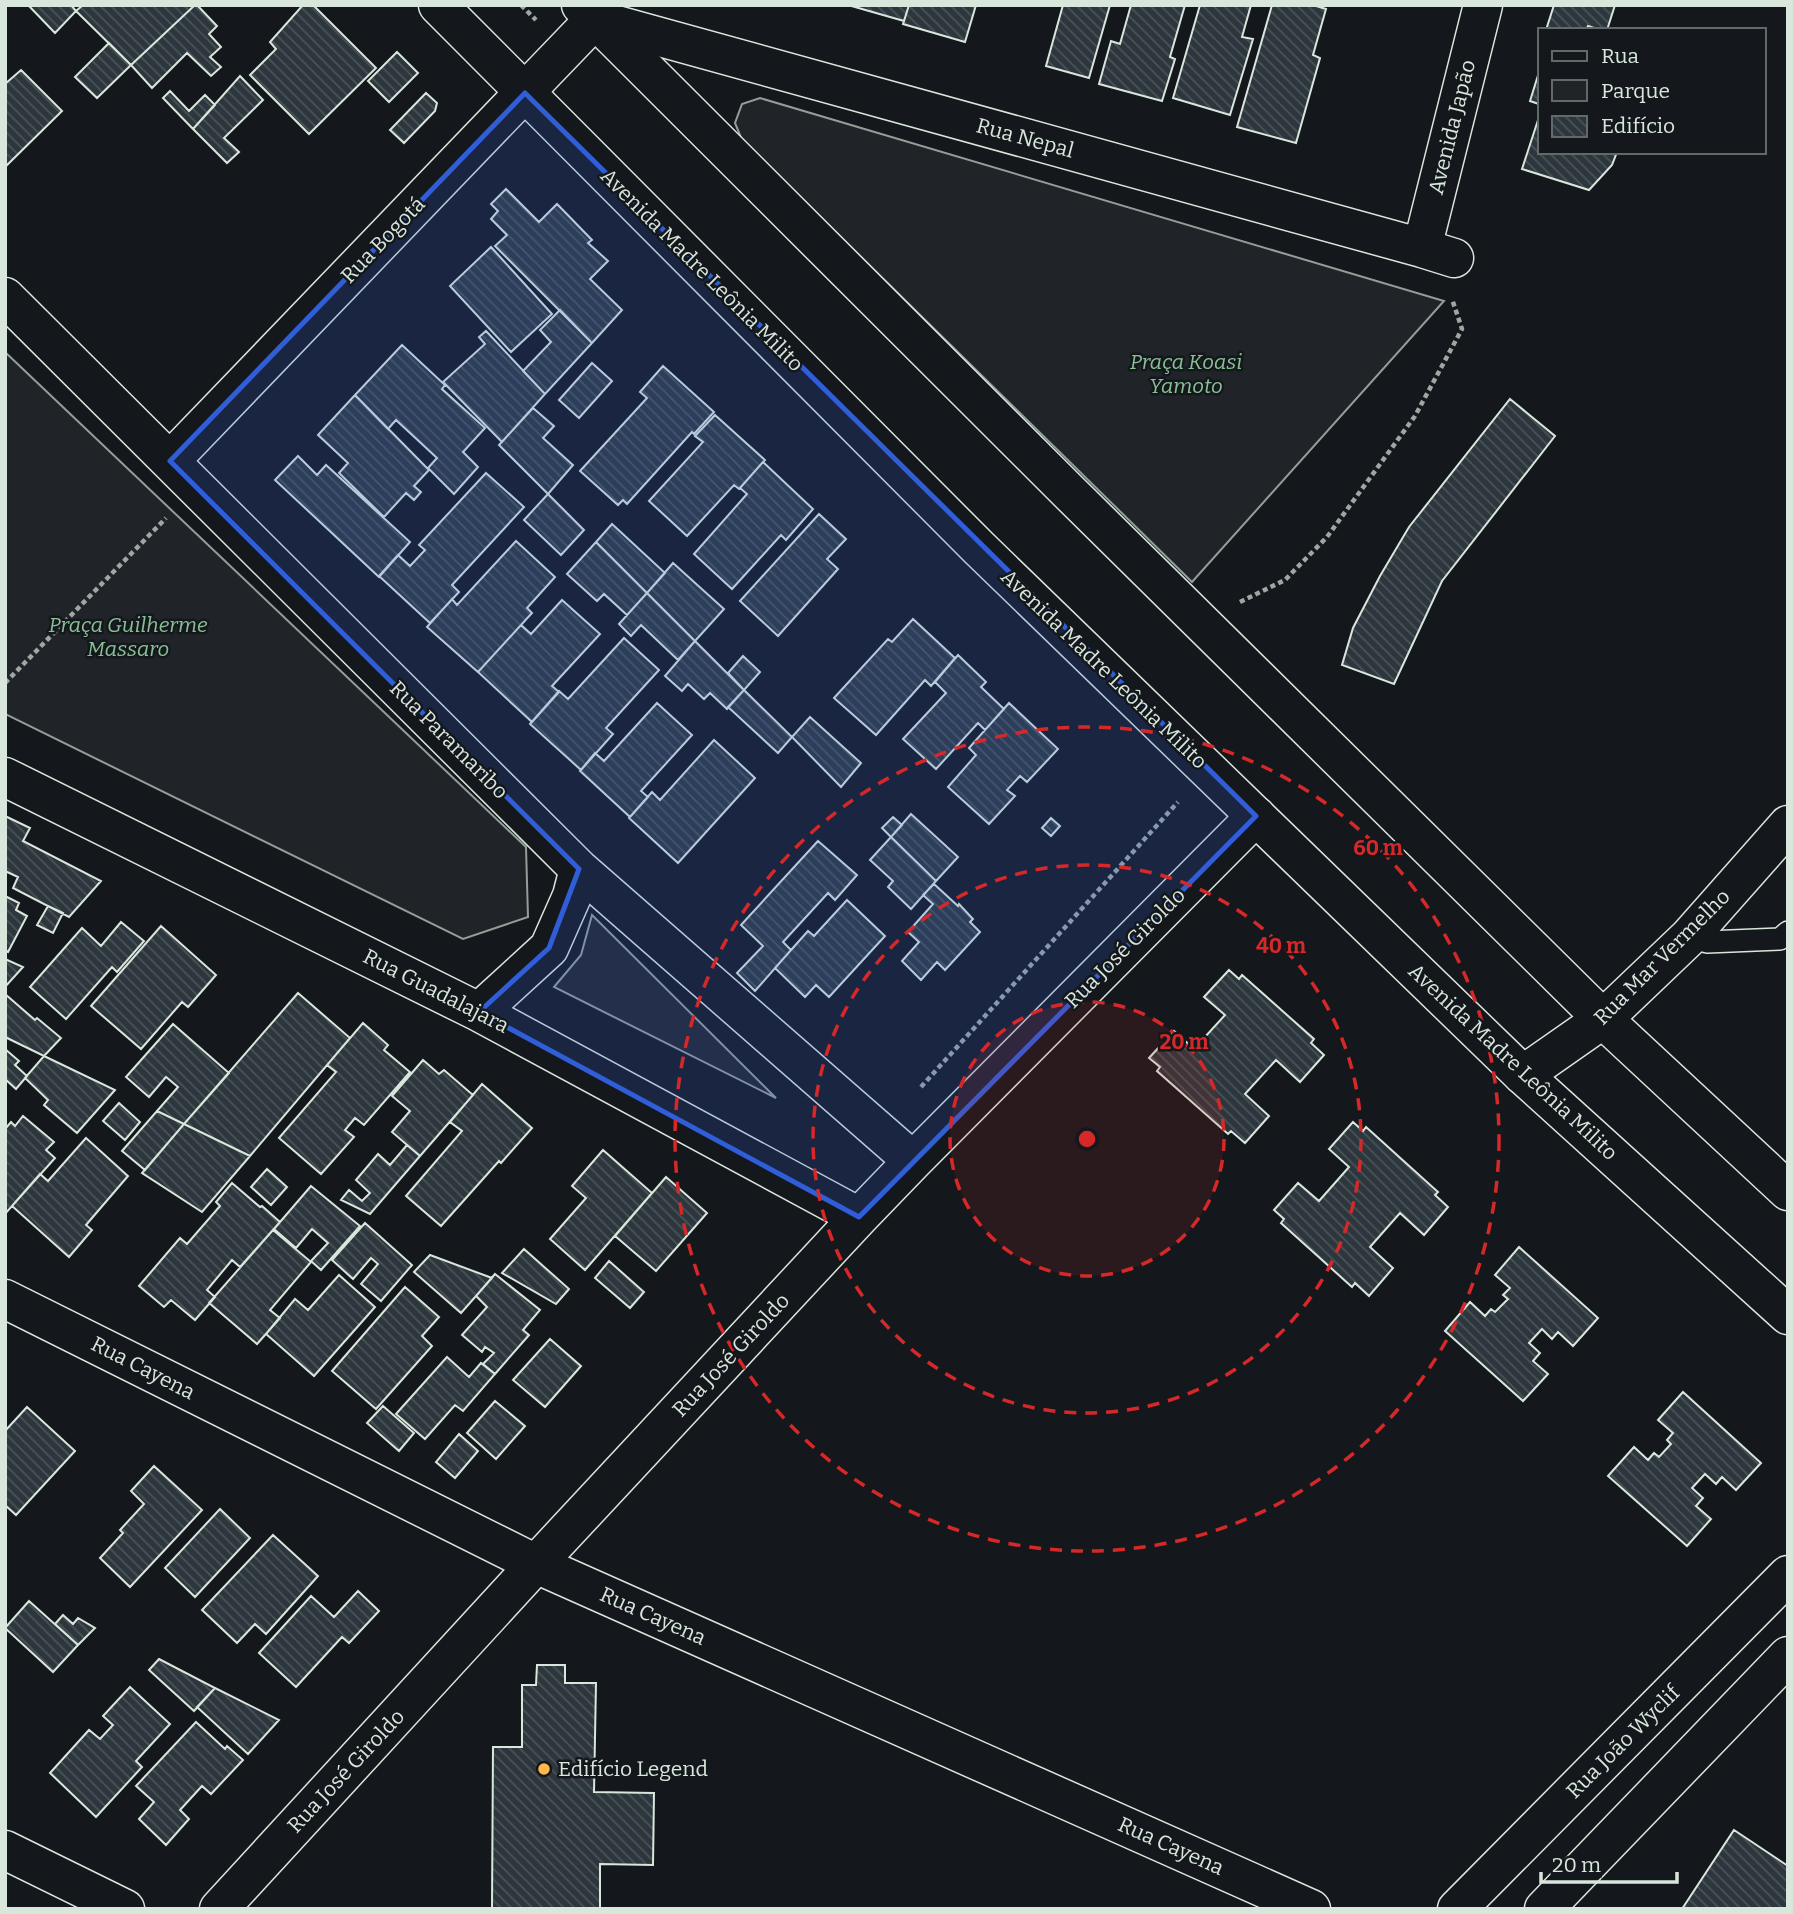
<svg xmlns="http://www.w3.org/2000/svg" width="1793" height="1914" viewBox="0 0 1793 1914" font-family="Bitter,serif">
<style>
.green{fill:#202428;stroke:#939e99;stroke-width:2}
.building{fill:url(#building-back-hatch);stroke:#d8e6dc;stroke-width:2}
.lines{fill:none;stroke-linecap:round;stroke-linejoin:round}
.service-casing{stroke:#d8e6dc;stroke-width:24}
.minor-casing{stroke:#d8e6dc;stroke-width:41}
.secondary-casing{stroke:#d8e6dc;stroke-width:41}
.path{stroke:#9da8a2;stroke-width:4.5;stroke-dasharray:5 3.5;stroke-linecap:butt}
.service{stroke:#14181c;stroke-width:21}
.minor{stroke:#14181c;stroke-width:38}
.secondary{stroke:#14181c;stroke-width:38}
.marked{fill:#305dd8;fill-opacity:0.2;stroke:#305dd8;stroke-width:5;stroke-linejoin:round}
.ring{fill:none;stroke:#d62828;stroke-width:3.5;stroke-dasharray:12 9}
.poi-dot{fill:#ffb74d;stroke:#14181c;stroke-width:2.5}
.labels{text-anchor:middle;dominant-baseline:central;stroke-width:5;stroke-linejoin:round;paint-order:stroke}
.street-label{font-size:21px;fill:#d8e6dc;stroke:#14181c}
.park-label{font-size:21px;font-style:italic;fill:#8ac095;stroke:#14181c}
.poi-label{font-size:21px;fill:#d8e6dc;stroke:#14181c;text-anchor:start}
.centre{fill:#d62828;stroke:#14181c;stroke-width:3.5}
.ring-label{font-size:21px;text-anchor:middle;font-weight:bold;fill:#d62828;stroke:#14181c;stroke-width:5;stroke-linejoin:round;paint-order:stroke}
</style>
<defs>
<pattern id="building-back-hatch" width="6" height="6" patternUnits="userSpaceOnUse" patternTransform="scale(1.75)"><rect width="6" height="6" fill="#2c363c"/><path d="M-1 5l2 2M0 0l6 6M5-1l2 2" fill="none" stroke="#4a5358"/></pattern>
</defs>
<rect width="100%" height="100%" fill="#14181c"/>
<!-- green -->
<path class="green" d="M760,98L1444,301L1192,582L742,140L735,123L742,104Z
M5,352L526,847L528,917L463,939L5,714Z
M592,915L776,1098L554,987L581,955Z"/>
<!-- building -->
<path class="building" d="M28,5H71L76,11L55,33Z
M83,5H195L131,65L76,11Z
M195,5H197L217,26L209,34L221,47L210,57L221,67L211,76L187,53L152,88L131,65Z
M303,5H313L376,68L309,134L250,75L276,49L270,42Z
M848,5H909L904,21Z
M909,5H976L965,42L903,24Z
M1063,5H1110L1089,78L1046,66Z
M1131,5H1185L1170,57L1175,59L1162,101L1099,84L1111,41L1120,44Z
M1200,5H1251L1242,37L1253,39L1230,115L1173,98Z
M1272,5H1313L1326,9L1313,55L1320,58L1296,143L1237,127Z
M1554,5H1615L1607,30H1600L1588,26L1586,30H1546Z
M109,43L131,65L97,98L75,77Z
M397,52L418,73L389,102L368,81Z
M21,70L62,111L5,167V84Z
M1539,72V104L1530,101Z
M240,76L263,100L224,138L239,152L227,163L193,129Z
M170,91L189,111L205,95L215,105L193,129L163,98Z
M426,93L437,103L435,111L404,143L390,130Z
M1539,117V152H1617L1612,165L1589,190L1522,169Z
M506,189L539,222L557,204L592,240L588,243L608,261L590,279L622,310L592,343L495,246L507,235L491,219L498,211L491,204Z
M491,247L552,314L511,352L450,286Z
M560,310L592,343L545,394L523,371L551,342L540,330Z
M486,331L545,394L502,442L443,382L485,344L479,337Z
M402,345L445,385L442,389L485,428L463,452L478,467L454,494L428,468L437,458L396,420L388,429L355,395Z
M592,363L612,381L579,418L559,400Z
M663,366L714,412L694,434L692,432L627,504L623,500L618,505L580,471L647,398L640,392Z
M355,395L429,470L414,486L421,492L414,500L406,493L384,517L339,473L348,463L318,435Z
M1510,399L1555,436L1442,581L1394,684L1342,665L1353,628L1380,576L1409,527Z
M533,408L554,426L543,438L573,465L548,494L499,445Z
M715,415L765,460L739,489L734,485L687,536L649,501L703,442L695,436Z
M298,456L317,475L326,465L410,542L379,577L275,480Z
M763,462L813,509L786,540L781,535L732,589L694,554L747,494L740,488Z
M486,473L524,507L452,585L459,592L430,623L379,576L398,555L410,566L425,550L419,545Z
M548,494L584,530L561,555L524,520Z
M819,514L846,539L827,559L838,569L778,636L740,601Z
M612,524L665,573L647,593L596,542Z
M516,541L555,577L527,608L532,613L478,672L427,627L452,599L457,605Z
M596,542L647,593L627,615L604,594L597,601L567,574Z
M673,563L724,609L695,641L647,593Z
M647,593L695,641L678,660L641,625L631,636L619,624Z
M562,600L600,634L552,686L559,692L532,722L478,672L521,625L531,634Z
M913,619L955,658L931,686L925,680L876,735L834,698L888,639L892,642Z
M624,638L659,670L606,728L613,734L581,770L530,724L559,691L568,699Z
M695,641L744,690L727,709L710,693L704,699L688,684L682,691L665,676Z
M958,655L986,682L981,687L1004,709L985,730L978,723L936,769L903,739L946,693L935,682Z
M743,656L760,672L744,690L728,673Z
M744,690L792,737L778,753L728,707Z
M657,703L692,735L641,791L648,797L630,817L580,771L595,753L604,761Z
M1009,703L1058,749L1027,782L1020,776L1007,790L1015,796L989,824L948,787L976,755L969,748Z
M810,717L861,763L841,787L792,737Z
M714,740L755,778L678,863L629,818L652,792L660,800Z
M911,814L958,857L936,881L891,837Z
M5,816L30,828L23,841L101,881L69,917L13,888L18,877L5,871Z
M893,817L902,825L891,837L882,828Z
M1051,818L1060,826L1051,836L1042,828Z
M891,837L936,881L911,909L888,887L893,881L870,860Z
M818,841L857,875L835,900L828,893L783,942L791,950L755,991L737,973L763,946L741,925Z
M934,884L958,906L959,904L973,919L970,922L980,932L945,970L937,962L921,980L902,961L919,942L908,932L933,904L923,895Z
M5,896L19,903L16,910L27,916L8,952L5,950Z
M847,900L885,936L829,997L816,985L805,997L775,968L808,931L814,936Z
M48,906L63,913L53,933L37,925Z
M121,922L144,941L117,972L112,967L66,1019L30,987L82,928L101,946Z
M161,926L216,975L188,1007L182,1002L141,1049L91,1006Z
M5,959L23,967L5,987Z
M1229,970L1239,979L1242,975L1314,1039L1311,1043L1324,1055L1300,1082L1276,1060L1245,1094L1269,1116L1245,1143L1231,1131L1228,1134L1157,1071L1160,1067L1149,1058L1174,1031L1194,1049L1225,1015L1204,997Z
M298,993L350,1038L250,1156L184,1124Z
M5,994L35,1020L37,1018L61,1038L44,1056L5,1037Z
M363,1023L388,1045L384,1050L410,1072L364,1125L355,1118L345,1130L354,1137L321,1174L279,1138L336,1072L327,1065Z
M173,1024L229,1073L184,1124L157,1111L178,1087L166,1077L149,1097L126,1077Z
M5,1049L19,1061L15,1065L27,1076L16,1089L5,1079Z
M44,1056L115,1090L77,1133L44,1105L48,1100L25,1078Z
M423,1060L439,1074L444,1070L473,1095L420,1156L392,1132L410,1111L392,1096Z
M482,1084L532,1128L501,1163L499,1161L441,1226L406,1196L462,1131L450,1122Z
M119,1103L140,1122L125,1140L103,1121Z
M157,1111L184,1124L145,1170L122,1151Z
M23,1116L54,1142L46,1150L55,1158L5,1214V1129L11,1122L15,1126Z
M1353,1122L1363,1131L1366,1127L1438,1192L1435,1195L1448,1207L1424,1235L1400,1213L1370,1247L1393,1268L1369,1296L1355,1283L1352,1287L1281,1223L1284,1219L1274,1210L1298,1183L1319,1201L1349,1167L1329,1149Z
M184,1124L250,1156L202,1212L142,1173Z
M86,1138L128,1176L86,1225L92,1230L69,1257L12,1206L40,1174L48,1181Z
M407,1145L420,1156L370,1214L341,1200L349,1190L362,1201L370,1193L356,1180L378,1154L390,1165Z
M603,1150L652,1193L585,1270L550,1239L586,1198L572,1186Z
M267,1169L287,1187L271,1205L251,1187Z
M666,1177L707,1213L656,1271L615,1236Z
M232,1183L260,1207L262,1206L280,1222L240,1267L232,1260L207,1290L215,1297L195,1320L171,1300L164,1307L139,1286L180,1238L187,1244L220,1206L216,1202Z
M311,1186L360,1226L321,1270L311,1261L328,1243L312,1229L296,1248L274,1229Z
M365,1223L412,1265L381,1301L361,1284L378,1264L371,1258L353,1279L332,1260Z
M273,1230L311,1262L270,1310L280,1318L257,1344L209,1303Z
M1519,1247L1598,1318L1573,1346L1558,1332L1552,1339L1542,1329L1529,1343L1540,1353L1533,1361L1548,1374L1523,1401L1445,1331L1470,1302L1485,1316L1491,1309L1495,1312L1508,1299L1503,1295L1510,1288L1495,1275Z
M524,1249L569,1289L556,1304L502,1273Z
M430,1255L492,1278L461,1313L414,1272Z
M609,1261L644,1292L630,1308L595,1278Z
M495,1274L540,1310L523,1330L529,1335L495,1374L483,1364L494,1353L485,1347L482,1352L462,1335L487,1307L476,1296Z
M339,1275L375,1307L314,1376L266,1334L295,1299L308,1310Z
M405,1287L439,1317L422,1336L432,1346L376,1409L332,1371Z
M550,1339L581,1366L545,1407L513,1380Z
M447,1357L469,1377L481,1363L495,1374L463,1411L455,1405L425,1439L396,1414Z
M1683,1392L1761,1463L1736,1490L1722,1477L1716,1484L1705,1474L1692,1488L1703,1498L1696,1506L1711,1519L1687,1546L1608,1476L1634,1447L1648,1460L1654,1453L1659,1457L1671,1444L1667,1440L1673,1433L1658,1420Z
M495,1401L525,1426L496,1459L467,1433Z
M383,1406L414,1433L399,1451L367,1423Z
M27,1407L75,1451L16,1515L5,1505V1431Z
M459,1434L478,1451L455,1478L436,1462Z
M154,1466L202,1510L130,1587L100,1558L123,1533L120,1530L144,1504L131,1491Z
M220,1509L250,1538L195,1597L165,1568Z
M273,1535L318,1576L266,1634L255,1624L237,1643L202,1610Z
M358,1591L379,1611L349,1643L342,1637L296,1687L259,1653L311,1596L334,1617Z
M29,1601L78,1645L53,1672L5,1628Z
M63,1615L73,1624L78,1618L95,1628L78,1645L55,1624Z
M159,1659L215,1688L194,1711L149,1670Z
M537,1665H565V1683H596L594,1792L654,1793L653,1865L600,1864V1909H492L493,1747H522V1685H536Z
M130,1687L170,1724L136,1761L142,1767L96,1817L50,1773L89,1730L100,1739L113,1725L103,1716Z
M215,1688L279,1720L248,1754L197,1707Z
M196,1722L225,1749L227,1746L243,1760L211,1794L202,1786L180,1810L189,1819L166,1845L139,1819L154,1802L136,1786Z
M1734,1830L1788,1866V1909H1682Z"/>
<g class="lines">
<!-- service casing -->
<g class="service-casing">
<path id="service" d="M1689,937L1707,942L1780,939L1788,932"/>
</g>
<!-- minor casing -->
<g class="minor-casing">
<path id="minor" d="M1422,248L1483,5
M5,297L579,869L913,1161
M170,461L595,19L1422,248L1454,258
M5,777L479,1012L859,1217
M479,1012L549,948L572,896L579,869
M1523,1075L1603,1019L1689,937L1788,825
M5,1299L536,1564L1311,1909
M5,1850L125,1909
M219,1909L536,1564L859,1217L913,1161L1256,816
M1457,1909L1788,1575
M1544,1909L1788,1656"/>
</g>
<!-- secondary casing -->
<g class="secondary-casing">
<path id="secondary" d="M438,5L979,548L1523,1075L1788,1315
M581,5L1071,494L1603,1019L1788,1191"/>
</g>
<!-- path -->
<path class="path" d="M521,5L536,20
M1240,602L1285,580L1327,537L1415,416L1462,329L1452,299
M5,683L166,518
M921,1087L1178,802"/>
<!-- service -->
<use href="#service" class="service"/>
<!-- minor -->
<use href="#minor" class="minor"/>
<!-- secondary -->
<use href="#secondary" class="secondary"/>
</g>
<!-- marked area -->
<path class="marked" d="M525,93L1256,816L859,1217L479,1012L549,948L579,869L170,461Z"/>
<!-- distance rings -->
<circle cx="1087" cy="1139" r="137" fill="#d62828" fill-opacity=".12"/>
<g class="ring">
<circle cx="1087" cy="1139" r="137"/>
<circle cx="1087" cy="1139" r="274"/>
<circle cx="1087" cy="1139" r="412"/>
</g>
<!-- markers -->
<circle class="poi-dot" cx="544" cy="1769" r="7"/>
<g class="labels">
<!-- street labels -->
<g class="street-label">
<text transform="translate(1452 127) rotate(-76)">Avenida Japão</text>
<text transform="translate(1025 138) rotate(15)">Rua Nepal</text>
<text transform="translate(383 240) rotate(-46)">Rua Bogotá</text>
<text transform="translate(702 270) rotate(45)">Avenida Madre Leônia Milito</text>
<text transform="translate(1104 669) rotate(44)">Avenida Madre Leônia Milito</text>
<text transform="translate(449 740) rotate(45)">Rua Paramaribo</text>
<text transform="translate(1125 948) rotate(-45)">Rua José Giroldo</text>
<text transform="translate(1662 957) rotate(-45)">Rua Mar Vermelho</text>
<text transform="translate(436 991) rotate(27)">Rua Guadalajara</text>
<text transform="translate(1513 1062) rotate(43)">Avenida Madre Leônia Milito</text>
<text transform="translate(731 1355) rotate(-47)">Rua José Giroldo</text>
<text transform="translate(143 1368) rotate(27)">Rua Cayena</text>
<text transform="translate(653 1616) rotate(24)">Rua Cayena</text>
<text transform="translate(1623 1742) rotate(-45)">Rua João Wyclif</text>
<text transform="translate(346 1771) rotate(-47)">Rua José Giroldo</text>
<text transform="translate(1171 1846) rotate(24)">Rua Cayena</text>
</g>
<!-- park labels -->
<g class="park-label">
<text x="1186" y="362">Praça Koasi<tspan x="1186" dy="24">Yamoto</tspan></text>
<text x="128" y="625">Praça Guilherme<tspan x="128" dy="24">Massaro</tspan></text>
</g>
<!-- poi labels -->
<g class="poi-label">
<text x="558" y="1769">Edifício Legend</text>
</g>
</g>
<circle cx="1087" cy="1139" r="10" class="centre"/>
<g class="ring-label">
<text x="1378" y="855">60 m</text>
<text x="1281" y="953">40 m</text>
<text x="1184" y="1049">20 m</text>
</g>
<!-- border -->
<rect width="1793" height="1914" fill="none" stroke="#d8e6dc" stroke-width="14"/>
<!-- legend -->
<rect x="1538" y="28" width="228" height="126" fill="#14181c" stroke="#626a69" stroke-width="2"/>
<rect x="1552" y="51" width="35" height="10" fill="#14181c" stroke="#626a69" stroke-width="2"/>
<text x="1601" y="63" font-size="21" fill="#d8e6dc">Rua</text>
<rect x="1552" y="80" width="35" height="21" fill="#202428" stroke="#626a69" stroke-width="2"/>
<text x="1601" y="98" font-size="21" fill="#d8e6dc">Parque</text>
<rect x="1552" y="116" width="35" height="21" fill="url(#building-back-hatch)" stroke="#626a69" stroke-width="2"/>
<text x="1601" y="133" font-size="21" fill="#d8e6dc">Edifício</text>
<!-- scale -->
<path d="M1541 1872v10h136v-10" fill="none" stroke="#d8e6dc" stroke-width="3.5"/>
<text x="1552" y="1872" font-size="21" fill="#d8e6dc" stroke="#14181c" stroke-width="5" paint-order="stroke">20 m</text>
</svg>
